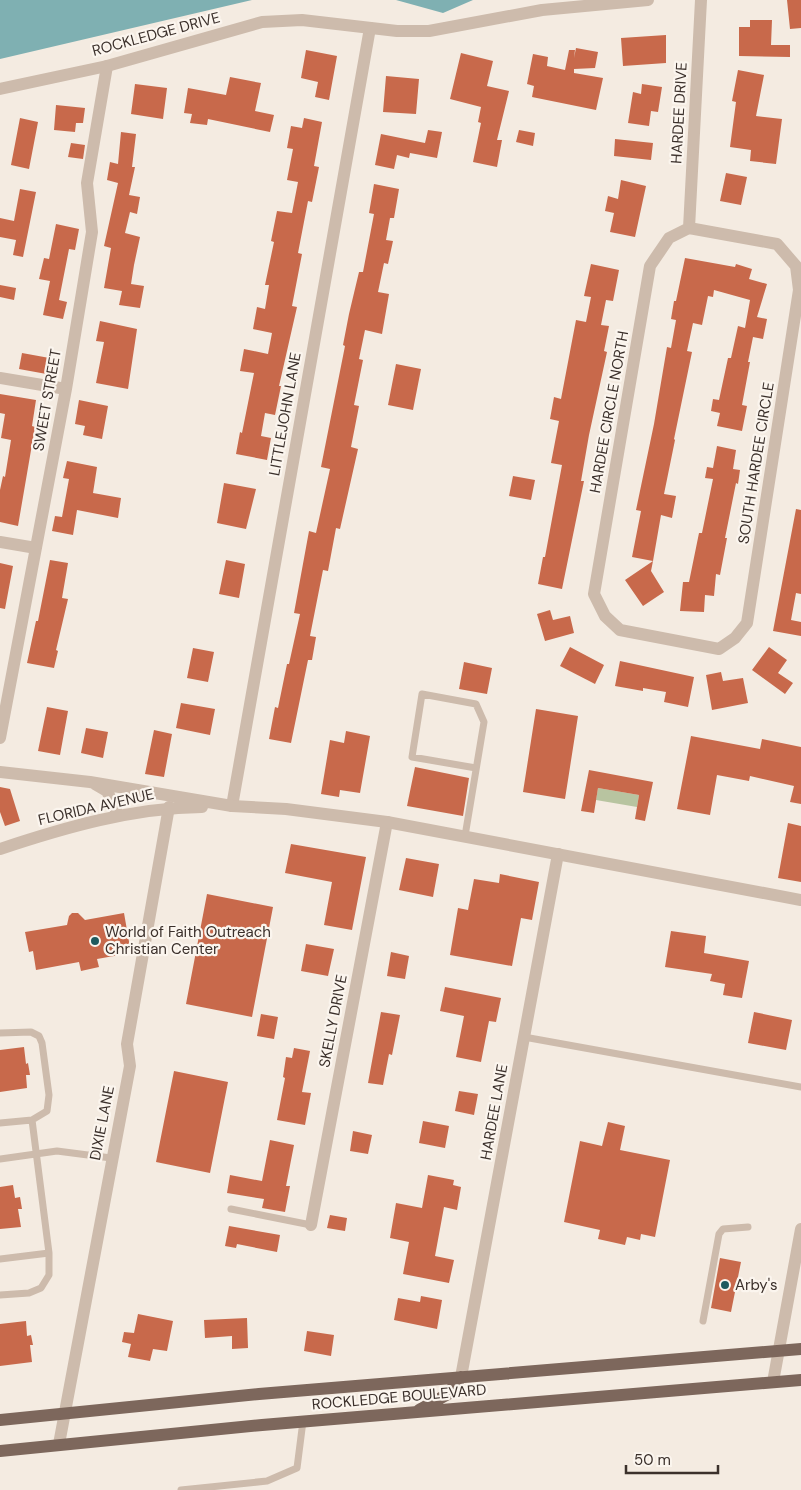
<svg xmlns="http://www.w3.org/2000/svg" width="801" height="1490" viewBox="0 0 801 1490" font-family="'DM Sans',sans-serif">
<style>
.green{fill:#b8c4a0}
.water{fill:#7fb0b2}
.building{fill:#c8694b}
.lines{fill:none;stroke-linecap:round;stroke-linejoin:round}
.service{stroke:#cdbbac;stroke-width:7}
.minor{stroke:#cdbbac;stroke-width:12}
.tertiary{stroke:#cdbbac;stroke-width:12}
.primary{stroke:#7d675c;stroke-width:12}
.poi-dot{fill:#1f5a5e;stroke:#fbf5ee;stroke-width:2}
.labels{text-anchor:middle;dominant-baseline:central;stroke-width:4.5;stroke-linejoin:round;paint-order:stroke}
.street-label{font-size:15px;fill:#3b302b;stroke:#fbf5ee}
.poi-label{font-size:15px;fill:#3b302b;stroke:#fbf5ee;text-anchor:start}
</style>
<rect width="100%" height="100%" fill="#f4ebe1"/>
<!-- green -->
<path class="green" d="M598,788L639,795L637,807L596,800Z"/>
<!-- water -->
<path class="water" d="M0,0H252L0,59Z
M396,0H473L443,13Z"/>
<!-- building -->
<path class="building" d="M787,0H801V28L790,29Z
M750,20H772L771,45H790V57L739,56V27H750Z
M666,35V63L623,66L621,38Z
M576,48L598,52L595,68L574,69V73L603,78L596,110L532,97L534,86L527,84L533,54L548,57L547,66L565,70L569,50H575L574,58Z
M306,50L337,56L329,100L315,97L318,82L301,78Z
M461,53L493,61L487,86L509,91L497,140H502L497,167L473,162L481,123L478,122L481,107L450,99Z
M738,70L764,75L756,116L782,119L776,164L750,161L751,150L730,147L736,102L732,101Z
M386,76L419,79L416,114L383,112Z
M230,77L261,83L255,111L274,115L270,132L208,119L207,125L190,123L192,114L184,113L188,88L226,95Z
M135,84L167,88L163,119L131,114Z
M642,84L662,87L658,112L651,111L649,126L628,123L633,92L641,94Z
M56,105L85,108L83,123H76L75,132L54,130Z
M20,118L38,122L29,169L11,165Z
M304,118L322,122L314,166L319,167L312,202L308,201L298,253L302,254L292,306L297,307L279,386H281L275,415L265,413L261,436L271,438L267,460L236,454L240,432L242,433L254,373L240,371L244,349L268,354L272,333L253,329L257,307L265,309L269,285H265L274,242L271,241L277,211L292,213L298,182L287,180L293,149L287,148L291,126L302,128Z
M428,130L442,132L437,158L410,153L409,158L397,155L394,169L375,165L381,134L425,143Z
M519,130L535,133L533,146L516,142Z
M121,132L136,134L132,167H135L129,195L140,197L137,214L130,212L125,233L140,237L134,265L131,284L144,286L140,308L119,305L122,291L104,288L111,248L104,246L118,183L107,180L110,162L118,164Z
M615,139L653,143L651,160L614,156Z
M71,143L85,145L83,159L68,157Z
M726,173L747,177L741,205L720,201Z
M621,180L646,186L635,237L610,232L614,213L605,211L608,196L618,199Z
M374,184L399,189L394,218H390L386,240L393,241L388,264L384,263L378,292L389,294L382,334L365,330L359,359L363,360L354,405L359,406L351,447L358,449L340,529L336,528L328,571L323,570L310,636L316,637L312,660H308L291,743L269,739L275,707L278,708L287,664H289L300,614L294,613L309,531L316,533L330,469L321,467L345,346L343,345L349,314L359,272H363L374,214L369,213Z
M20,189L36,192L23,257L13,255L16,240L0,237V218L14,221Z
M56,224L79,229L75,250L69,249L59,300L67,302L63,319L43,315L50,281L39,279L44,258L49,259Z
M685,258L735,267L736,264L752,269L749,279L767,284L757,317L767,319L763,339L753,337L748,362H750L742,405L747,406L742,431L717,426L720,413L711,411L713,399L719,400L728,358H731L738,326L745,328L750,300L714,290L713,297L708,296L702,325L693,323L687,351L692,352L674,439L675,440L664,494L676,496L672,518L661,515L653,561L632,557L641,511L636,510L654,424L667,347L671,348L676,320L671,319L674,301H676Z
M591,264L619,270L613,301L606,300L601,325L609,326L604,351L607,352L589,435L581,481H584L562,589L538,584L543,557H545L562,465L551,463L559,421L550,419L554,397L561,399L576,320L586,322L591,297L584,296Z
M0,285L16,288L14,300L0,297Z
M100,321L137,329L128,389L96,383L104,342L96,341Z
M22,353L55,359L52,375L19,369Z
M396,364L421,369L413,410L388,405Z
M0,394L36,400L32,426L35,427L18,526L0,522V490L3,476L5,477L11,440L1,438L5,414L0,413Z
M79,400L108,406L102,439L83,435L85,426L75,424Z
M717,446L736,450L733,469L740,470L738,484L736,483L725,538H727L720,575L716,574L714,596L705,595L704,612L680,611L683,582H689L699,533H702L713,479L705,478L707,467L713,468Z
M67,461L97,467L93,493L121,498L118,518L77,510L73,535L52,531L55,516L62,517L69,479L63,478Z
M513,476L535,480L531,500L509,496Z
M224,483L256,489L246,529L217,523Z
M796,509L801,510V594L796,593L791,620L801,622V636L773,631Z
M50,560L68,563L62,598L68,599L56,650L58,651L54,668L27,663L36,621H38Z
M226,560L245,564L239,598L219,594Z
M653,561L651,571L664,592L643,606L625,580Z
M0,563L13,566L5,609L0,608Z
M550,610L553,620L570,616L574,633L545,641L537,614Z
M570,647L604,665L595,684L560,666Z
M769,647L787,660L778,673L793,683L785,694L752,670Z
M193,648L214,652L208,682L187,678Z
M620,661L694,677L688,707L664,702L666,692L643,688V691L615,686Z
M464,662L492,668L487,694L459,689Z
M721,672L723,681L743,678L748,703L712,710L706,675Z
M181,703L215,709L210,735L176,728Z
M47,707L68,711L60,755L38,751Z
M536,709L578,716L565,799L523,792Z
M86,728L108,732L103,758L81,753Z
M154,730L172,734L164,777L145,774Z
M346,731L370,736L360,793L340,790L339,797L321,794L330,740L344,743Z
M691,736L760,749L762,739L801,747V804L790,802L794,786L750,776L749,781L717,775L710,815L677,809Z
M415,767L469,778L463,816L407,806Z
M589,770L653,782L645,821L635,819L639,795L598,788L594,813L581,811Z
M0,787L10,789L20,821L5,826L0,812Z
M788,823L801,826V882L778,878Z
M291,844L366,857L352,930L324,925L332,882L285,873Z
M406,858L439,864L433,897L399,890Z
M500,874L539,882L532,920L521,918L512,966L450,955L458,908L468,910L474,879L499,883Z
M207,894L273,907L252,1017L186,1004Z
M72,913H78L85,920L124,913L131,953L97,959L99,967L81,971L79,962L36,970L33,951L29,952L25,932L67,925L69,916Z
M671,931L706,936L704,953L749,961L742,998L723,995L725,984L710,981L712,974L665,967Z
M306,944L334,949L328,976L301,971Z
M391,952L409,956L405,979L387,976Z
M445,987L501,998L496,1022L489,1021L481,1062L456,1057L464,1016L440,1011Z
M381,1012L400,1015L392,1055L389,1054L383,1085L368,1083Z
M754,1012L792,1020L786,1050L748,1043Z
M261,1014L278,1017L274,1039L257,1036Z
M24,1047L26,1064L28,1063L30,1075H26L27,1088L0,1092V1050Z
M294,1048L310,1051L302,1092L311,1093L305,1125L277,1120L285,1078L283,1077L286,1057L292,1058Z
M174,1071L228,1082L210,1173L156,1162Z
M459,1091L478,1094L474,1115L455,1111Z
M423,1121L449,1126L445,1148L419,1143Z
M608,1122L625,1126L620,1150L670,1160L655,1237L641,1234L640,1240L627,1237L625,1245L598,1239L600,1230L564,1222L580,1141L602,1146Z
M353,1131L372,1135L368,1154L350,1151Z
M270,1140L294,1145L286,1186H290L285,1212L262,1208L264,1199L227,1193L230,1175L262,1181Z
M428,1175L454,1180L453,1185L461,1187L457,1210L444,1207L435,1256L454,1260L449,1283L403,1274L409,1242L390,1238L396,1203L422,1208Z
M13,1185L15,1198L20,1197L22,1209H18L21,1227L0,1229V1187Z
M330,1215L347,1218L345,1231L327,1228Z
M229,1226L280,1235L277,1252L237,1244L236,1248L225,1246Z
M720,1258L741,1262L731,1312L711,1308Z
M421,1296L442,1300L437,1329L394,1320L398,1298L420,1302Z
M138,1314L173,1321L167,1351L153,1349L150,1361L128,1357L131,1344L122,1342L124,1332L134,1333Z
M247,1318L248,1348L232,1349V1336L205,1338L204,1320Z
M26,1321L27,1336L31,1335L33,1345H30L32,1362L0,1366V1324Z
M307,1331L334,1335L331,1356L304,1351Z"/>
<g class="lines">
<!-- service -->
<path class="service" d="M465,836L484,722L476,704L422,694L412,757L476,768
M0,1033L31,1032L39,1036L42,1043L49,1095L47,1111L32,1120
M524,1037L801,1087
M0,1123L32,1120L49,1253V1275L41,1288L29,1293L0,1295
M0,1159L57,1151L111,1158
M231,1209L311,1225
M0,1259L49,1253
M703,1321L719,1234L723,1229L748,1227
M181,1490L267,1481L297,1468L303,1421"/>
<!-- minor -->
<path class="minor" d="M689,228L777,244L796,266L799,290L747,623L735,638L719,649L620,630L605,616L594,594L650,266L669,238Z
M689,228L701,0
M0,378L66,389
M0,542L36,548
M0,738L66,389L92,232L87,183L107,66
M232,806L370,28
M311,1225L387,822
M461,1377L558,854
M773,1382L801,1229
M59,1444L130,1066L127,1044L169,807"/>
<!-- tertiary -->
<path class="tertiary" d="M0,89L107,66L262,22L302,20L397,31H429L542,10L648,0
M0,772L90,782L232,806L286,809L387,822L801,900
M95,784L107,791L118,815
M0,849C66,827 132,808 202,807"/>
<!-- primary -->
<path class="primary" d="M419,1410L448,1394L461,1377
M0,1420L259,1394L801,1349
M0,1451L262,1425L801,1380"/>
</g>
<!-- markers -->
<g class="poi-dot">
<circle cx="95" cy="941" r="5"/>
<circle cx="725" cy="1285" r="5"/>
</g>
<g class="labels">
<!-- street labels -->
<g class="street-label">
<text transform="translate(156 34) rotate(-15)">ROCKLEDGE DRIVE</text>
<text transform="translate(679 113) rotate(-87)">HARDEE DRIVE</text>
<text transform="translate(47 400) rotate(-80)">SWEET STREET</text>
<text transform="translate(609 412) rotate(-80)">HARDEE CIRCLE NORTH</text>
<text transform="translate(285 414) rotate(-80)">LITTLEJOHN LANE</text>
<text transform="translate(756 463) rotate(-81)">SOUTH HARDEE CIRCLE</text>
<text transform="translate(96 807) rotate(-13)">FLORIDA AVENUE</text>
<text transform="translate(333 1021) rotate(-79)">SKELLY DRIVE</text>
<text transform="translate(494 1112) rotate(-80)">HARDEE LANE</text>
<text transform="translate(102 1123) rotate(-79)">DIXIE LANE</text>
<text transform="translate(399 1397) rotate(-5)">ROCKLEDGE BOULEVARD</text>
</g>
<!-- poi labels -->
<g class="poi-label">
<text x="105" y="932">World of Faith Outreach<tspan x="105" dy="17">Christian Center</tspan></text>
<text x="735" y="1285">Arby's</text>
</g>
</g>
<!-- scale -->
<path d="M626 1465v8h92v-8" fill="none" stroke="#3b302b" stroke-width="2.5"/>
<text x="634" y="1465" font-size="15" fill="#3b302b" stroke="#fbf5ee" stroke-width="4" paint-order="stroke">50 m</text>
</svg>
